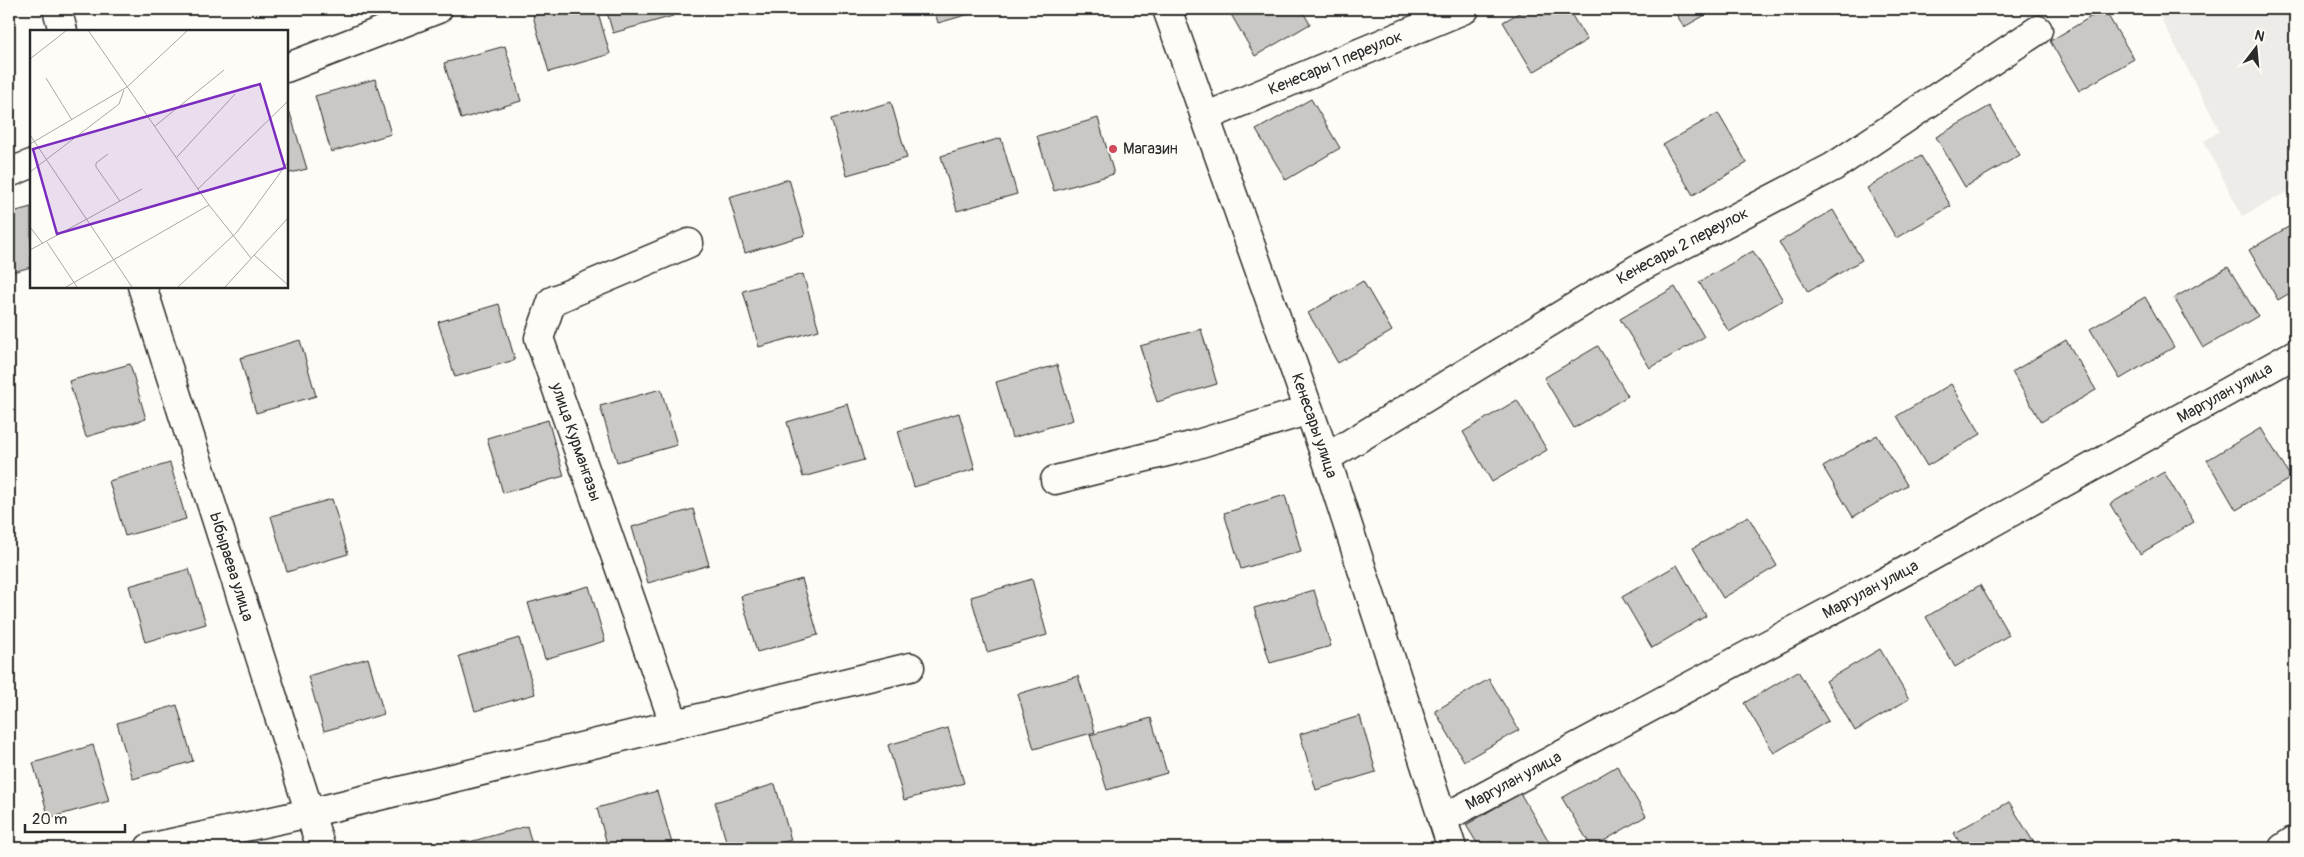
<svg xmlns="http://www.w3.org/2000/svg" width="2304" height="857" viewBox="0 0 2304 857" font-family="Pangolin,sans-serif">
<style>
.built{fill:#edece8}
.building{fill:#c9c8c4;stroke:#2b2b2b}
.lines{fill:none;stroke-linecap:round;stroke-linejoin:round}
.minor-casing{stroke:#2b2b2b;stroke-width:31}
.minor{stroke:#fdfcf7;stroke-width:28}
.poi-dot{fill:#d1495b;stroke:#fdfcf7;stroke-width:2}
.labels{text-anchor:middle;dominant-baseline:central;stroke-width:5;stroke-linejoin:round;paint-order:stroke}
.street-label{font-size:16px;fill:#2b2b2b;stroke:#fdfcf7}
.poi-label{font-size:16px;fill:#2b2b2b;stroke:#fdfcf7;text-anchor:start}
.inset-road{fill:none;stroke:#a9a8a5;stroke-width:1}
.view{fill:#7b2cbf;fill-opacity:0.15;stroke:#7b2cbf;stroke-width:2.5}
.inset-edge{fill:none;stroke:#2b2b2b;stroke-width:2.5}
</style>
<rect width="100%" height="100%" fill="#fdfcf7"/>
<filter id="ink" filterUnits="userSpaceOnUse"><feTurbulence type="fractalNoise" baseFrequency=".02" numOctaves="2"/><feDisplacementMap in="SourceGraphic" scale="10" xChannelSelector="R" yChannelSelector="G"/><feConvolveMatrix kernelMatrix="1 2 1 2 8 2 1 2 1" color-interpolation-filters="sRGB"/></filter>
<g filter="url(#ink)">
<!-- built -->
<path class="built" d="M2156,9H2295V188L2242,216L2204,141L2220,131Z"/>
<!-- building -->
<path class="building" d="M558,9H597L610,54L549,72L533,16Z
M606,9H671L673,16L613,33Z
M934,9H987L938,23Z
M1228,9H1301L1310,24L1255,56Z
M1526,9H1568L1587,40L1533,72L1503,22Z
M1673,9H1716L1684,27Z
M2104,9L2134,59L2079,91L2050,41Z
M505,46L521,101L461,119L444,63Z
M375,79L391,134L331,152L315,96Z
M1311,99L1340,148L1286,180L1256,130Z
M891,102L907,158L847,175L831,119Z
M1990,106L2020,155L1965,187L1936,137Z
M290,113L307,169L286,174V114Z
M1718,113L1747,163L1693,195L1663,145Z
M1098,118L1114,174L1054,191L1037,136Z
M1001,138L1017,194L957,211L941,156Z
M1921,156L1951,206L1896,238L1867,188Z
M789,179L805,235L745,253L729,197Z
M31,207V267L9,273V213Z
M1833,210L1862,260L1808,292L1779,242Z
M2295,223V290L2278,300L2249,250Z
M1753,251L1783,300L1729,332L1699,282Z
M2228,267L2258,316L2203,348L2174,298Z
M803,274L819,330L759,347L743,291Z
M1363,281L1392,331L1338,363L1308,313Z
M1675,287L1704,337L1650,368L1620,319Z
M2145,297L2174,347L2120,379L2090,329Z
M499,304L515,360L455,377L438,322Z
M1201,329L1217,384L1157,402L1140,346Z
M300,340L316,396L256,413L240,358Z
M2066,340L2096,390L2041,422L2012,372Z
M1598,346L1628,396L1574,428L1544,378Z
M130,364L146,419L86,437L69,381Z
M1057,365L1073,420L1012,438L996,382Z
M1951,384L1981,434L1927,466L1897,416Z
M661,389L677,445L617,462L600,406Z
M1517,400L1547,450L1492,482L1463,432Z
M848,404L864,460L803,477L787,422Z
M959,413L975,469L914,487L898,431Z
M548,420L564,476L503,493L487,438Z
M2261,428L2291,478L2236,510L2207,460Z
M1877,435L1907,485L1853,517L1823,467Z
M170,463L186,519L125,536L109,481Z
M2164,472L2194,522L2140,554L2110,504Z
M1285,495L1301,551L1241,569L1224,513Z
M332,499L348,554L287,572L271,516Z
M693,509L709,565L648,583L632,527Z
M1748,516L1777,566L1723,598L1693,548Z
M1677,565L1706,616L1652,648L1622,597Z
M189,569L206,624L145,642L129,586Z
M802,579L818,635L757,652L741,596Z
M1032,579L1047,635L987,652L971,597Z
M1980,585L2009,635L1955,667L1926,617Z
M589,586L605,641L545,659L528,603Z
M1314,590L1331,646L1270,663L1254,608Z
M519,638L535,694L475,711L459,656Z
M1880,649L1909,699L1855,731L1826,681Z
M368,658L384,714L324,731L308,676Z
M1798,671L1828,721L1774,753L1744,703Z
M1078,676L1095,732L1034,749L1018,694Z
M1489,679L1519,730L1464,761L1435,711Z
M177,705L193,761L133,779L117,723Z
M1360,716L1376,772L1316,790L1300,734Z
M1151,718L1167,773L1107,790L1090,735Z
M948,728L964,783L904,800L888,745Z
M93,745L109,801L49,818L33,763Z
M1617,766L1646,816L1592,848L1562,798Z
M775,784L791,840L762,848H728L715,802Z
M657,791L673,847L608,848L597,808Z
M1520,793L1550,843L1541,848H1480L1466,825Z
M2009,802L2037,848H1963L1954,833Z
M527,826L533,848H468L466,843Z"/>
<g class="lines">
<!-- minor casing -->
<g class="minor-casing">
<g id="minor">
<path d="M57,9L63,31"/>
<path id="s1" d="M1167,9L1326,458L1452,848"/>
<path d="M286,68L438,9"/>
<path id="s2" d="M1205,117L1465,9"/>
<path d="M9,173L31,164"/>
<path id="s3" d="M142,286L321,848"/>
<path id="s4" d="M1326,458L1637,269L1833,167L2038,30"/>
<path d="M1055,480L1191,446L1309,410"/>
<path d="M674,723L539,338L552,301L689,243"/>
<path id="s5" d="M1442,819L1905,571L2295,354"/>
<path d="M149,848L309,813L910,667"/>
<path d="M2283,848L2295,840"/>
</g>
</g>
<!-- minor -->
<use href="#minor" class="minor"/>
</g>
</g>
<!-- markers -->
<circle class="poi-dot" cx="1113" cy="149" r="5"/>
<g class="labels">
<!-- street labels -->
<g class="street-label">
<text stroke="none"><textPath href="#s2" startOffset="141">Кенесары 1 переулок</textPath></text>
<text stroke="none"><textPath href="#s4" startOffset="415">Кенесары 2 переулок</textPath></text>
<text stroke="none"><textPath href="#s5" startOffset="891">Маргулан улица</textPath></text>
<text stroke="none"><textPath href="#s1" startOffset="442">Кенесары улица</textPath></text>
<text transform="translate(576 442) rotate(71)">улица Курмангазы</text>
<text stroke="none"><textPath href="#s3" startOffset="295">Ыбыраева улица</textPath></text>
<text stroke="none"><textPath href="#s5" startOffset="486">Маргулан улица</textPath></text>
<text stroke="none"><textPath href="#s5" startOffset="81">Маргулан улица</textPath></text>
</g>
<!-- poi labels -->
<g class="poi-label">
<text x="1123" y="149">Магазин</text>
</g>
</g>
<!-- overview -->
<g transform="translate(30 30)">
<rect width="258" height="258" fill="#fdfcf7"/>
<path class="inset-road" d="M58,0L179,175L221,228M0,29L37,0M16,48L42,90M125,96L194,40M0,105L102,257M0,114L97,57L158,0M78,124L66,133V137L90,171M147,127L205,64M0,142L89,74L94,60M168,159L258,71M0,197L13,214M17,212L47,257M0,220L112,159M224,225L258,255M36,257L179,175M148,257L207,202L258,132M195,257L258,188"/>
<path class="view" d="M230,54L255,138L27,204L3,119Z"/>
<rect width="258" height="258" class="inset-edge"/>
</g>
<!-- margin -->
<rect width="2304" height="857" fill="none" stroke="#fdfcf7" stroke-width="30"/>
<rect x="15" y="15" width="2274" height="827" fill="none" stroke="#2b2b2b" stroke-width="2" filter="url(#ink)"/>
<!-- north arrow -->
<g transform="translate(2256 48) rotate(16)" stroke="#fdfcf7" stroke-width="4" paint-order="stroke">
<path d="M0-4L9 19L0 12L-9 19Z" fill="#2b2b2b"/>
<text y="-8" font-size="14" font-weight="bold" text-anchor="middle" fill="#2b2b2b">N</text>
</g>
<!-- scale -->
<path d="M25 824v8h100v-8" fill="none" stroke="#2b2b2b" stroke-width="2.5"/>
<text x="32" y="824" font-size="15" fill="#2b2b2b" stroke="#fdfcf7" stroke-width="4" paint-order="stroke">20 m</text>
</svg>
